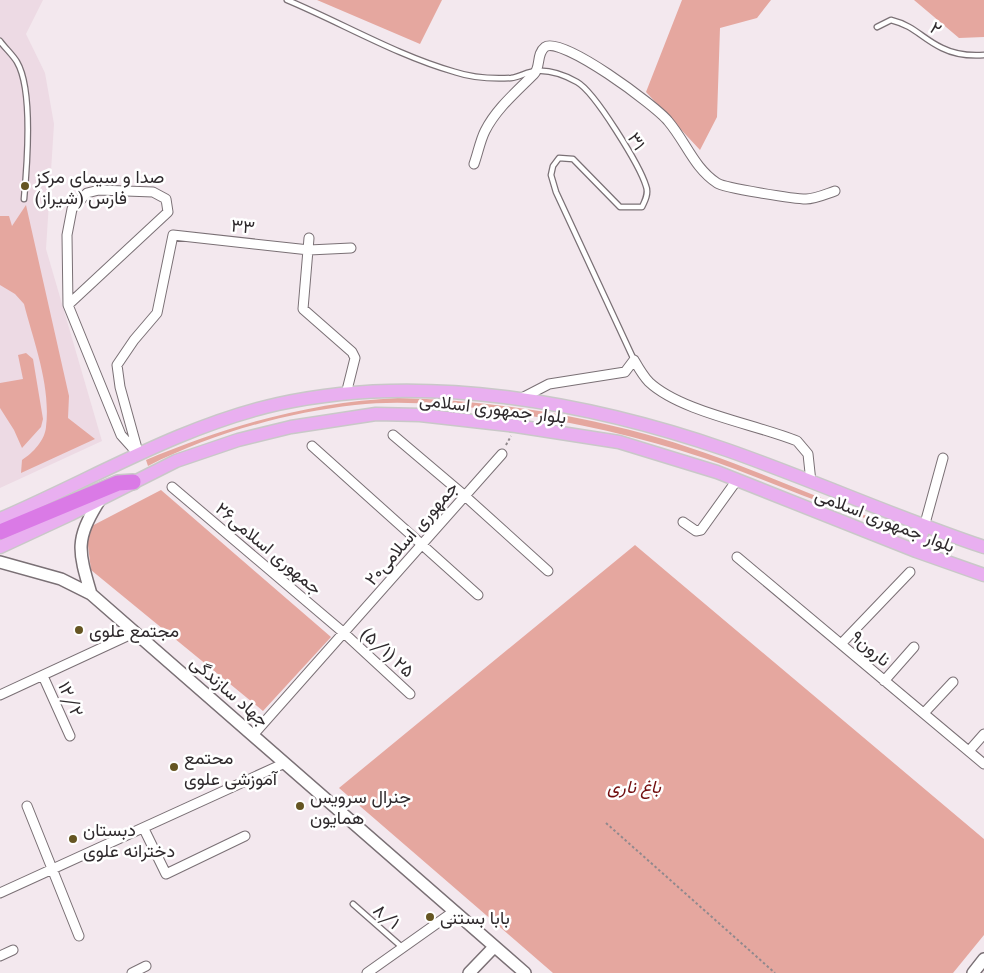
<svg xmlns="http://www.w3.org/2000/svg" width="984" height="973" viewBox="0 0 984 973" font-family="Lora,Vazirmatn,serif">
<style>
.built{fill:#eddae4}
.green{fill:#e5a79f}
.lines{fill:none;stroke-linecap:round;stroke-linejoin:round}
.lane-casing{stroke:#7a7075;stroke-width:7}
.street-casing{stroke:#7a7075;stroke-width:11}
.secondary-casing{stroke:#7a7075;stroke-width:14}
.primary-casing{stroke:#c9c8c8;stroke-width:15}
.highway-casing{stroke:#c9c8c8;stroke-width:18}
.path{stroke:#91898d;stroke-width:2;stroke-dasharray:2.5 2.5;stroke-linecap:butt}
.lane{stroke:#fff;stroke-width:4.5}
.street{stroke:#fff;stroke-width:9}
.secondary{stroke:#fff;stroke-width:11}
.primary{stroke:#e9aff0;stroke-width:12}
.highway{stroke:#da7ae6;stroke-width:15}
.poi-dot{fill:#655522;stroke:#fff;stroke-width:2}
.labels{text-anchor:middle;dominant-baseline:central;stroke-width:5;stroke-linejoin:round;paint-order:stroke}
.street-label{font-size:18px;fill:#2f2a2d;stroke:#fff}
.poi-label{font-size:18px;fill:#2f2a2d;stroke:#fff;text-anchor:start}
.park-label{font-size:18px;font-style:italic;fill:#710d0e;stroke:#fff}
</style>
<rect width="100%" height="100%" fill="#f3e8ee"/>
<!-- built -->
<path class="built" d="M0,0H43L26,34L45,73L54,124L46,249L102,441L0,488Z"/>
<!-- green -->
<path class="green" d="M317,0H442L420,44Z
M682,0H771L757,18L720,28L717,117L700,150L646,92Z
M914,0H984V37L959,38Z
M26,205L69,396L68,418L95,439L21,473L22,460C33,453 45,440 46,427C51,386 34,343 24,304L15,294L0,285V216H9L12,226Z
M26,353L33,359L43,419L41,427L22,448L14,430L0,408V383L23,379L18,355Z
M398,398C481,400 565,412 645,434C733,458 818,499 904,530C834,511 771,481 704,458C632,434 559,419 485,409C442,404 398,400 355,405C284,413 211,434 148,466L146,460C227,426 310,402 398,398Z
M161,490L331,637L263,711L91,570L86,529Z
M635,545L984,839V935L953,973H553L339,788Z"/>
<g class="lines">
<!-- lane casing -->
<g class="lane-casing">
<path id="lane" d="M287,0C342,23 398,56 455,72C473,78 493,79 511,78C520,77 528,71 537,71C550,70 566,76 577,82C595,92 640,166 646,186C649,193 645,201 642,207H620L573,159L559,158L553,166L551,175L556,192L634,360
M877,27L891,20C915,26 921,38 942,48C954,54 970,56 984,55
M0,41C5,48 13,55 17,62C33,89 27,167 24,199
M353,904L403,948"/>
</g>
<!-- street casing -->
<g class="street-casing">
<path id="street" d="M474,164C478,153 480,141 485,131C496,109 516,92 534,74C541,67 536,54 545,47C561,35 656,106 668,121C686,142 694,168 717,183C724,188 795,199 806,199C815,199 826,194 835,191
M309,238L303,309L352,352L355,358L346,394
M68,305L168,212L166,199L153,192L99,190L87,193L72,209L67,235L68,305L121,435L139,455
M520,399L549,384L625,372L634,360C638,367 643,376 649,382C681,412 755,424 797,441L808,454L811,482
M393,435L465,496L548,571
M312,446L478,595
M138,452L120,387L117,365L134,340L157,313L173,235L309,250L351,248
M172,487L344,633L410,694
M683,522L696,531L701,530L737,480
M924,527L943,458
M737,557L984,764
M841,644L910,572
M43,676L70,736
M884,681L914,647
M0,695L136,632
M924,713L953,682
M253,735L502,454
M969,751L984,734
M27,806L79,936
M144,829L166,874L245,836
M0,893L285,763
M0,956L13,950
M132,973L146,966
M367,973L453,912"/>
</g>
<!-- secondary casing -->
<g class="secondary-casing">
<path id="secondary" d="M0,562L61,579L91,594L525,973
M91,594C78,550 75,540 99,501
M469,973L494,947
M973,973L984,959"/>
</g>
<!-- primary casing -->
<g class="primary-casing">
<path id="primary" d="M0,519C91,480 180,426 278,404C423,372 588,402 727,450C813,480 897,518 984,547
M0,547L71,514L176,461L238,440L291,427L376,414L420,415L516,426L619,442L717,472L916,551L984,575
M916,551L924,527"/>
</g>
<!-- highway casing -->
<g class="highway-casing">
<path id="highway" d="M0,532L118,483L133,482"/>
</g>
<!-- path -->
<path class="path" d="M506,445L511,436
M606,823L775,973"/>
<!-- lane -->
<use href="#lane" class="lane"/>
<!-- street -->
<use href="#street" class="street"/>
<!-- secondary -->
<use href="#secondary" class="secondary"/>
<!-- primary -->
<use href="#primary" class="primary"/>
<!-- highway -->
<use href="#highway" class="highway"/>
</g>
<!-- markers -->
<g class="poi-dot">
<circle cx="25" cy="186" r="5"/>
<circle cx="79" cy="630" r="5"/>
<circle cx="174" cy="767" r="5"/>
<circle cx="300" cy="806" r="5"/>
<circle cx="73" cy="839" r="5"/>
<circle cx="430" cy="917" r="5"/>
</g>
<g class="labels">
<!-- street labels -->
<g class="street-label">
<text transform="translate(936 28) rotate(34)">۲</text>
<text transform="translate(637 141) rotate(58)">۳۱</text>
<text transform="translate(243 226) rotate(6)">۳۳</text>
<text transform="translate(493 408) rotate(7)">بلوار جمهوری اسلامی</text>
<text transform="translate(885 520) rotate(21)">بلوار جمهوری اسلامی</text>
<text transform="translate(411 533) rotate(-49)">جمهوری اسلامی۲۰</text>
<text transform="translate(269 548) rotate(40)">جمهوری اسلامی۲۶</text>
<text transform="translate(871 648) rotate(40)">نارون۹</text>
<text transform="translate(388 652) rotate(42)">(۵/۱) ۲۵</text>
<text transform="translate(230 691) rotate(41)">جهاد سازندگی</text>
<text transform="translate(71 699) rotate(66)">۱۲/۲</text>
<text transform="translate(387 916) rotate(41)">۸/۱</text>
</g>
<!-- poi labels -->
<g class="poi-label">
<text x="35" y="176">صدا و سیمای مرکز<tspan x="35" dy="21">فارس (شیراز)</tspan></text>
<text x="89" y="630">مجتمع علوی</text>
<text x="184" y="757">محتمع<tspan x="184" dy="21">آموزشی علوی</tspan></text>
<text x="310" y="796">جنرال سرویس<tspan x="310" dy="21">همایون</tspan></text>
<text x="83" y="829">دبستان<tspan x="83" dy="21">دخترانه علوی</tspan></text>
<text x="440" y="917">بابا بستنی</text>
</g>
<!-- park labels -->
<g class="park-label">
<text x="634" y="786">باغ ناری</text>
</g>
</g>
</svg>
